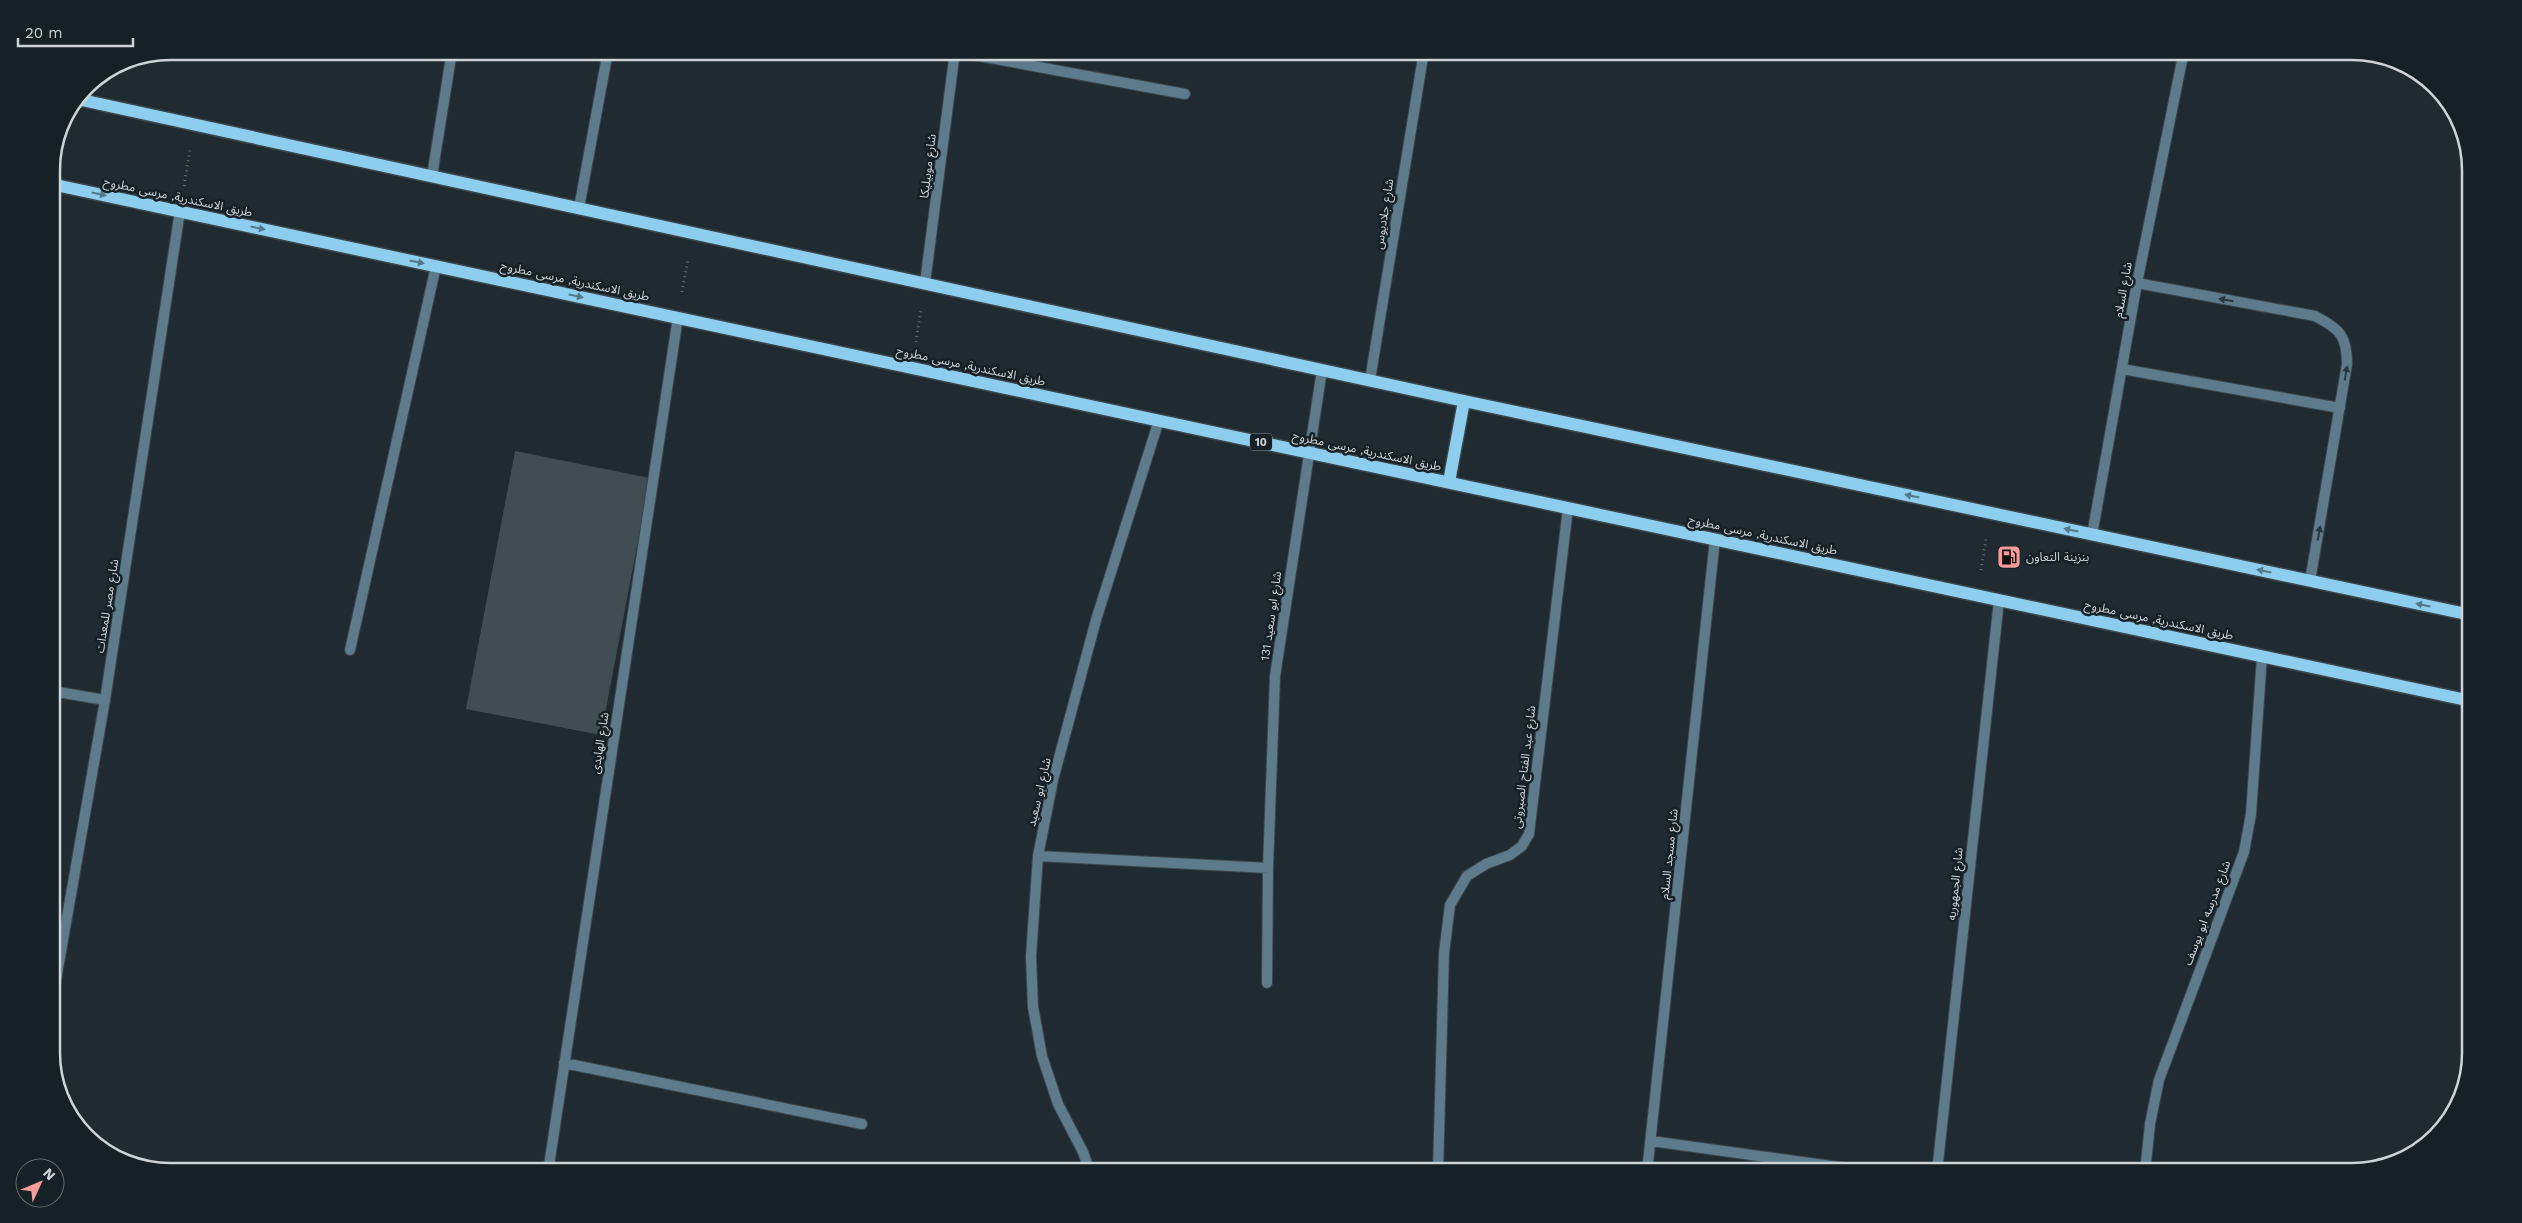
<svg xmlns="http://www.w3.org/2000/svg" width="2522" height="1223" viewBox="0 0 2522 1223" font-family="'Work Sans','Noto Sans Arabic',sans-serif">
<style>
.building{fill:#404d53}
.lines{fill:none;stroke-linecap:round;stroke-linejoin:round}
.lane-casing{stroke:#3b464c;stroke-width:12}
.street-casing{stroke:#3b464c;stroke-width:12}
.primary-casing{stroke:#3b464c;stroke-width:15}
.path{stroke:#616b70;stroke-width:3;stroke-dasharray:1 4;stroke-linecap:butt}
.lane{stroke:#5d7b8b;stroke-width:10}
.street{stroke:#5d7b8b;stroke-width:10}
.primary{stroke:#8dceee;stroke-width:12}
.oneway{fill:#52788a}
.oneway2{fill:#283840}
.labels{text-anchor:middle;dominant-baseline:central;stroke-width:5;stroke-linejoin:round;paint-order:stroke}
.shield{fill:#162127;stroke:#969ea3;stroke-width:1}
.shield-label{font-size:11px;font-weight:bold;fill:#cdd4d8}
.street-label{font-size:12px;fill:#cdd4d8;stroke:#162127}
.poi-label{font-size:12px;fill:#cdd4d8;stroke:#162127;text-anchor:start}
.rim{fill:none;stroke:#cdd4d8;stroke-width:2.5}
</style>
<rect width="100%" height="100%" fill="#1f2b31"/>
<!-- building -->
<path class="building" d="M515,451L650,478L601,735L466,709Z"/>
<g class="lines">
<!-- lane casing -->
<g class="lane-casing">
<path id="lane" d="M2137,283L2315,316C2340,329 2347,336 2347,364L2310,581
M2122,369L2340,408"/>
</g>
<!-- street casing -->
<g class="street-casing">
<path id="street" d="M952,51L1185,94
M432,176L452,51
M579,208L608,51
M925,283L955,51
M1370,380L1424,51
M2092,535L2137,283L2184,51
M350,650L436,266
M52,691L105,700
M1038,856L1268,868
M1267,983L1268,868L1275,676L1322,370
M52,1003L105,700L180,211
M564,1063L862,1124
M1651,1141L1875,1172
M548,1172L678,317
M1090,1172L1083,1152L1058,1104L1042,1056L1033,1007L1031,956L1038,856L1053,780L1096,620L1159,420
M1438,1172L1444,953L1450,905L1467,876L1486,864L1510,855L1522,846L1529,834L1568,508
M1647,1172L1715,539
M1937,1172L1999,600
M2145,1172L2150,1124L2159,1080L2244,852L2251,814L2262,656"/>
</g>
<!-- primary casing -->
<g class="primary-casing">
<path id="primary" d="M77,99L1464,401L2471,615
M51,184L2471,701
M1449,482L1464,401"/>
</g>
<!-- path -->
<path class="path" d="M184,186L190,150
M682,292L688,259
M916,342L921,309
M1981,570L1986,539"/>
<!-- lane -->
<use href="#lane" class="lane"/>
<!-- street -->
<use href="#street" class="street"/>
<!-- primary -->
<use href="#primary" class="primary"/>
</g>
<!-- one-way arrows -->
<defs><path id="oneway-solid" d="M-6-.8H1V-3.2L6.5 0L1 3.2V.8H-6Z" transform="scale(1.25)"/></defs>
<g class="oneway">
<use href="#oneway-solid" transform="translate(99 194) rotate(12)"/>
<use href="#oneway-solid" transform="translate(258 228) rotate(12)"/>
<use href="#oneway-solid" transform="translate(417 262) rotate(12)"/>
<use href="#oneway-solid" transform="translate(576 296) rotate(12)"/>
<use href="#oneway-solid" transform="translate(1912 496) rotate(-168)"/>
<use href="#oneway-solid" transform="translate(2071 530) rotate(-168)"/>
<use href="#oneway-solid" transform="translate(2264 571) rotate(-168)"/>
<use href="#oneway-solid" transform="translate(2423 605) rotate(-168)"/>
</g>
<g class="oneway2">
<use href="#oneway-solid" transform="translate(2226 300) rotate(-170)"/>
<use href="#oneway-solid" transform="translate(2346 373) rotate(-80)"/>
<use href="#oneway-solid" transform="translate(2319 533) rotate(-80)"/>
</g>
<!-- icons -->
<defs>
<g id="fuel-square" transform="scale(1.25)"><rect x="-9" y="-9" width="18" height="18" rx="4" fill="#f59b9a" stroke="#162127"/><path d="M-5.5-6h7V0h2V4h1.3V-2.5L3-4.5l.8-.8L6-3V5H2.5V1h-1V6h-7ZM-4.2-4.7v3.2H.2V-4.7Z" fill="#111"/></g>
</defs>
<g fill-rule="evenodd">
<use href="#fuel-square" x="2009" y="557"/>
</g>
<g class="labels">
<!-- shield labels -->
<rect class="shield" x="1250" y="433.5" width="22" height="17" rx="4"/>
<g class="shield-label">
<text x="1261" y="442">10</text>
</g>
<!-- street labels -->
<g class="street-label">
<text transform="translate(928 166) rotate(-83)">شارع موبيليكا</text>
<text transform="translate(178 197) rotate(12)">طريق الاسكندرية, مرسى مطروح</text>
<text transform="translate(1384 214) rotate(-81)">شارع جلاديوس</text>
<text transform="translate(575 281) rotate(12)">طريق الاسكندرية, مرسى مطروح</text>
<text transform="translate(2123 290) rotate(-80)">شارع السلام</text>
<text transform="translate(971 366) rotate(12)">طريق الاسكندرية, مرسى مطروح</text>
<text transform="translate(1367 451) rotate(12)">طريق الاسكندرية, مرسى مطروح</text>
<text transform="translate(1763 535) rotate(12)">طريق الاسكندرية, مرسى مطروح</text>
<text transform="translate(107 606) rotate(-81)">شارع مصر للمعدات</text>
<text transform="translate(1271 616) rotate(-82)">شارع ابو سعيد 131</text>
<text transform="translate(2159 620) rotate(12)">طريق الاسكندرية, مرسى مطروح</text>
<text transform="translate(600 743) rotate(-81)">شارع الهايدى</text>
<text transform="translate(1524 767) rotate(-83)">شارع عبد الفتاح الصبروتى</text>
<text transform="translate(1039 792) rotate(-77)">شارع ابو سعيد</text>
<text transform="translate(1669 854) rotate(-84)">شارع مسجد السلام</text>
<text transform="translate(1955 884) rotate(-84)">شارع الجمهوريه</text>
<text transform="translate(2207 913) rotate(-69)">شارع مدرسه ابو يوسف</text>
</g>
<!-- poi labels -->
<g class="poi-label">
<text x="2026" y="557">بنزينة التعاون</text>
</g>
</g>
<!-- crop -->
<path d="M0 0H2522V1223H0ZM170 60H2352A110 110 0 0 1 2462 170V1053A110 110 0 0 1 2352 1163H170A110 110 0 0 1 60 1053V170A110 110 0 0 1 170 60Z" fill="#162127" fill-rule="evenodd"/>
<path class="rim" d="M170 60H2352A110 110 0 0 1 2462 170V1053A110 110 0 0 1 2352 1163H170A110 110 0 0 1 60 1053V170A110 110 0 0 1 170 60Z"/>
<!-- north arrow -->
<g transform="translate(40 1183) rotate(46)"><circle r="24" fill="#162127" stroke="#5f696e"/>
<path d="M0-4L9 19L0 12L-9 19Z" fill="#f59b9a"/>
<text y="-8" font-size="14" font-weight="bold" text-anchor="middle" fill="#cdd4d8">N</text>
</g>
<!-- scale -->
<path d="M18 38v8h115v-8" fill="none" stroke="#cdd4d8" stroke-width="2.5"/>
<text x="25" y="38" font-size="15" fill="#cdd4d8" stroke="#162127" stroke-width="4" paint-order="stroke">20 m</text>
</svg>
